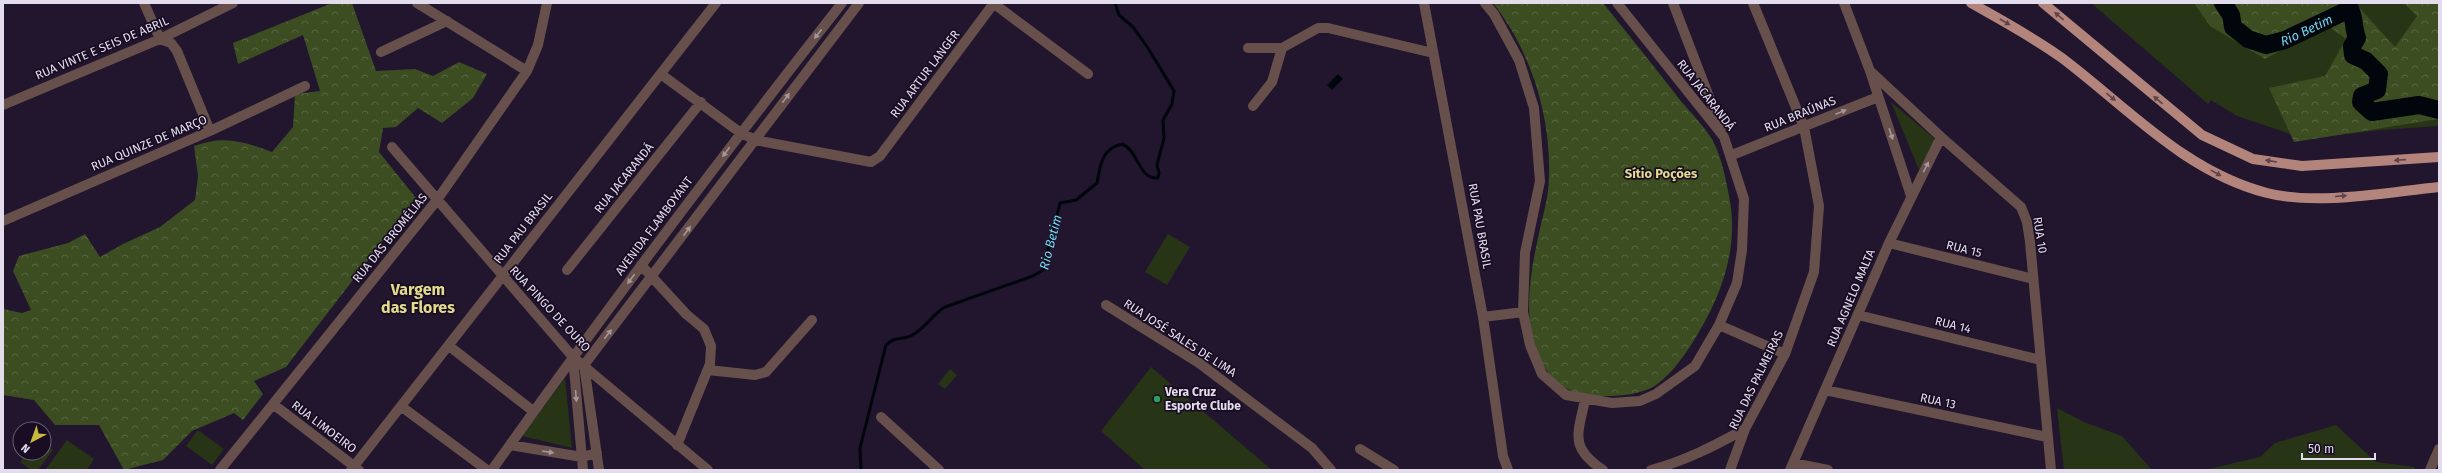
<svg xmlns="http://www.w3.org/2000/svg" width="2442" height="473" viewBox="0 0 2442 473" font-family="'Fira Sans',sans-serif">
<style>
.green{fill:#273416}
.forest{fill:url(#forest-crowns)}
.water{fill:#00060b}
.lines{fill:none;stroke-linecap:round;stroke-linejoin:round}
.stream{stroke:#00060b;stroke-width:3}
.river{stroke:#00060b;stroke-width:18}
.minor{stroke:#67504c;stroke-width:10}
.major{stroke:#b3847b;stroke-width:10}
.oneway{fill:#5e434b}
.oneway2{fill:#a5969c}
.leisure-dot{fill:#2e9e5b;stroke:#180d23;stroke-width:1.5}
.labels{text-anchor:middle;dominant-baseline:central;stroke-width:3.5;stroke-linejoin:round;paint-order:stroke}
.street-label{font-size:12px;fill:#e3dcec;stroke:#180d23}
.poi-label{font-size:12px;font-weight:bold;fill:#e3dcec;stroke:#180d23;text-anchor:start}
.water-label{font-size:13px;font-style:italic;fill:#74d4f4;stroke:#180d23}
.neighbourhood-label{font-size:13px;font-weight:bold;fill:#e3db8c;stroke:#180d23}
.district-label{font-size:16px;font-weight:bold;fill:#e3db8c;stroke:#180d23}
</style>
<defs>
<pattern id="forest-crowns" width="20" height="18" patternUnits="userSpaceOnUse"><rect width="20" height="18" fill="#3b4d21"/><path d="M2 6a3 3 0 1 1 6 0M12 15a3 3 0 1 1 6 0" fill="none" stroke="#576641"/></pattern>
</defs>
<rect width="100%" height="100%" fill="#21162d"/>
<!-- green -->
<path class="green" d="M2091,3H2439V126L2381,130L2305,139L2237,116L2211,100L2208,104Z
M1891,102L1935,139L1919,170Z
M1168,234L1190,247L1167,285L1145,272Z
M1151,367L1272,470H1145L1101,431Z
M950,369L957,375L945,389L938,384Z
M565,378L572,448L522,436Z
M2057,408L2084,422L2122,436L2152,470H2064Z
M2336,425L2376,462L2415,467L2414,470H2204L2260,457L2275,443Z
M198,430L224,449L212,465L186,446Z
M67,440L94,459L87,470H45Z
M44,443L53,450L38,470H31L20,462L27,453H44Z"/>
<!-- forest -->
<path class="forest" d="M332,3H352L376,71L415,69L433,76L459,62L487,74L473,98L442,123L418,108L396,127L383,128L379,152L416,198L286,367L254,381L263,394L243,420L234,413L192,431L163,460L124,470L99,425H55L34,400L3,395V309L22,313L31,310L13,271L19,256L68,243L85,234L100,257L123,244L160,227L195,200L198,176L194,146C224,135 243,141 272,152L293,127L295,94L320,91L303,35L238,64L233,43Z
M1493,3H1603C1629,35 1655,68 1680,100C1691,113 1705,127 1713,141C1721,156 1726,179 1729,196C1740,250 1720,300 1691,345C1681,360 1669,377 1653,387C1639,394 1622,396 1606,396C1588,397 1567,393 1554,379C1519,343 1528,283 1538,238C1542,218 1549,197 1549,177C1551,116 1531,51 1493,3Z
M2194,3H2355L2395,47L2417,16L2404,3H2439V119L2294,142L2269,88L2325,76L2346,39L2327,25L2265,59L2210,26Z"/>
<!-- water -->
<path class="water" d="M1338,74L1343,79L1332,90L1327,85Z"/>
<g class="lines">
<!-- stream -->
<path class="stream" id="s1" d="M861,470L860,448L886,345C896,335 904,341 914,334C926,327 933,314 945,307L1033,276L1043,270L1060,203L1076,200L1097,183C1100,166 1102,148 1122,144C1139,151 1138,179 1158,178L1159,173L1157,165L1164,138L1163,120L1172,104L1174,91L1148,48L1133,27L1119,15L1115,3"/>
<!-- river -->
<path class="river" id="s2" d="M2223,3L2231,15L2233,27L2248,39L2266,45L2285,40L2350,9C2355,18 2353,28 2357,38L2352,46L2353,55L2366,61L2379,74L2377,90L2362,96L2361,102L2372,112L2419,105L2439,110"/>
<!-- minor -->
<path class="minor" d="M144,3L160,39L171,43L177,51L210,131
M417,3L527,71
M993,3L1088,74
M1424,3L1483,317L1503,456L1508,470
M1485,3L1494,14L1519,60L1534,108L1540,181L1525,253L1523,312L1530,345L1542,374L1566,395L1612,403L1640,401L1656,394L1695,366L1719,325L1737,283L1742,250L1744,199L1724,137L1617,3
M1673,3L1721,128
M1844,3L1870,71L1911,196
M1248,48H1282
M381,52L447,21
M1870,71L1941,137L2021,207L2027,222L2030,242L2051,470
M662,75L738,131L755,140L871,162L880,156L994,3
M3,105L160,39L233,3
M1253,106L1272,82L1282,48L1318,28H1328L1433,53
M392,147L573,357L708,470
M1732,155L1878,97
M3,221L210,131L305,86
M1889,243L2033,279
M641,265L686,314L704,329L711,346L710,364L677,445
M567,270L701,102
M1106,305L1199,363L1312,448L1331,470
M1858,315L2041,360
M1483,317L1523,312
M1719,325L1785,354
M449,346L533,411
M573,357L583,470
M708,370L755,375L766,372L812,320
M1825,390L2047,437
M1585,400C1578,434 1569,447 1603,470
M273,404L359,470
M402,407L487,470
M881,417L939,470
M510,445L582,457L597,453
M1360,449L1394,470
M1793,463L1828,470
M220,470L437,200L527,71L538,45L547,3
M351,470L716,3
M492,470C605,311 722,156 842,3
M599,470L584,365L859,3
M1651,470C1685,461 1714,446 1745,429
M1730,470L1745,429L1785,354L1814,272L1819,206L1804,127L1753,3
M1790,470L1889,243L1941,137
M2430,470L2439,449"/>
<!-- major -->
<path class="major" d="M1971,3C2001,20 2033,37 2062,58C2127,107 2185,172 2267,193C2317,206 2388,192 2439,187
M2043,3L2202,135L2253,159L2302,166L2439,157"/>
</g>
<!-- one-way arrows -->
<defs><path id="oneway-solid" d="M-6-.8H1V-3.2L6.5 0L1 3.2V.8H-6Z"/></defs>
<g class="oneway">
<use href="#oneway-solid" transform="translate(2059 16) rotate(-140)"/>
<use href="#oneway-solid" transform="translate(2005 22) rotate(30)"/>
<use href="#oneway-solid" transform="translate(2111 97) rotate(39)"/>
<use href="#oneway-solid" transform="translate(2158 100) rotate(-140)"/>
<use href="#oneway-solid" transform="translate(2400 160) rotate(176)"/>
<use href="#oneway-solid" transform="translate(2271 161) rotate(-171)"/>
<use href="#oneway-solid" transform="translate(2216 173) rotate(29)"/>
<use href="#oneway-solid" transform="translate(2341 196) rotate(-5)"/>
</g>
<g class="oneway2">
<use href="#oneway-solid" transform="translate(818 34) rotate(128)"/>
<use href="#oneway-solid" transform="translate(786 98) rotate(-53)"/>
<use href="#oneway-solid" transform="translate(1841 112) rotate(-22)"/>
<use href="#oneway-solid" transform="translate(1891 134) rotate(72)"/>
<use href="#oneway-solid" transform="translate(726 152) rotate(127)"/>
<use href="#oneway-solid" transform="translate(1926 167) rotate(-63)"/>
<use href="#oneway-solid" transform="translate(687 231) rotate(-53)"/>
<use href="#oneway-solid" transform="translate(631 279) rotate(127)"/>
<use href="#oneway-solid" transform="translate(608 334) rotate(-52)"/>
<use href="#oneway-solid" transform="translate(576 396) rotate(85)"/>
<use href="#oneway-solid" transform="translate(548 452) rotate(9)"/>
</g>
<!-- markers -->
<circle class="leisure-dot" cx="1157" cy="399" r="4"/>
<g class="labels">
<!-- street labels -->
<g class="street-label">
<text transform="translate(102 48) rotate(-23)">RUA VINTE E SEIS DE ABRIL</text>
<text transform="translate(925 74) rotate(-53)">RUA ARTUR LANGER</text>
<text transform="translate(1706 95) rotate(52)">RUA JACARANDÁ</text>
<text transform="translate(1800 114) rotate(-22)">RUA BRAÚNAS</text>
<text transform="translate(149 143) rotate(-23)">RUA QUINZE DE MARÇO</text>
<text transform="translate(624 178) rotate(-51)">RUA JACARANDÁ</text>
<text transform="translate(654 226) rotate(-53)">AVENIDA FLAMBOYANT</text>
<text transform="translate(1480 226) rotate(80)">RUA PAU BRASIL</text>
<text transform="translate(523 228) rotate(-52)">RUA PAU BRASIL</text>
<text transform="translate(2040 235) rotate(81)">RUA 10</text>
<text transform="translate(390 238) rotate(-51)">RUA DAS BROMÉLIAS</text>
<text transform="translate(1964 249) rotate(14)">RUA 15</text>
<text transform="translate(1851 298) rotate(-67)">RUA AGNELO MALTA</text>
<text transform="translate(550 309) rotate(47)">RUA PINGO DE OURO</text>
<text transform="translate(1953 325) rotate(14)">RUA 14</text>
<text transform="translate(1180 338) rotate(33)">RUA JOSÉ SALES DE LIMA</text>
<text transform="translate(1756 380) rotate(-64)">RUA DAS PALMEIRAS</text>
<text transform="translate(1938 401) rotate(12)">RUA 13</text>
<text transform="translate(324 427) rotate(37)">RUA LIMOEIRO</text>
</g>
<!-- poi labels -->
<g class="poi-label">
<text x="1165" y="392">Vera Cruz<tspan x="1165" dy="14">Esporte Clube</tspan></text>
</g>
<!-- water labels -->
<g class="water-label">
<text stroke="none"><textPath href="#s2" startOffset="108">Rio Betim</textPath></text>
<text stroke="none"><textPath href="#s1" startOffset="334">Rio Betim</textPath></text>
</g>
<!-- neighbourhood labels -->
<g class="neighbourhood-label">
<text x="1661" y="173">Sítio Poções</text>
</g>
<!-- district labels -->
<g class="district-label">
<text x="418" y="289">Vargem<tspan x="418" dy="18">das Flores</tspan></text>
</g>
</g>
<!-- border -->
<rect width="2442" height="473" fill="none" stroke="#e3dcec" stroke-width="8"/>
<!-- north arrow -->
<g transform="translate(32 441) rotate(221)"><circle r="19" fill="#180d23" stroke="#696073"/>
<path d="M0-3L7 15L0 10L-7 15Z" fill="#c8bb3b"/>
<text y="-6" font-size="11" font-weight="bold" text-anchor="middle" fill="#e3dcec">N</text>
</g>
<!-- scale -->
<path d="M2302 453v6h73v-6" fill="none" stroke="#e3dcec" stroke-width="2"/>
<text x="2308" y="453" font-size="12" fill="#e3dcec" stroke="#180d23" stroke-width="3" paint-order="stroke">50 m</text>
</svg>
